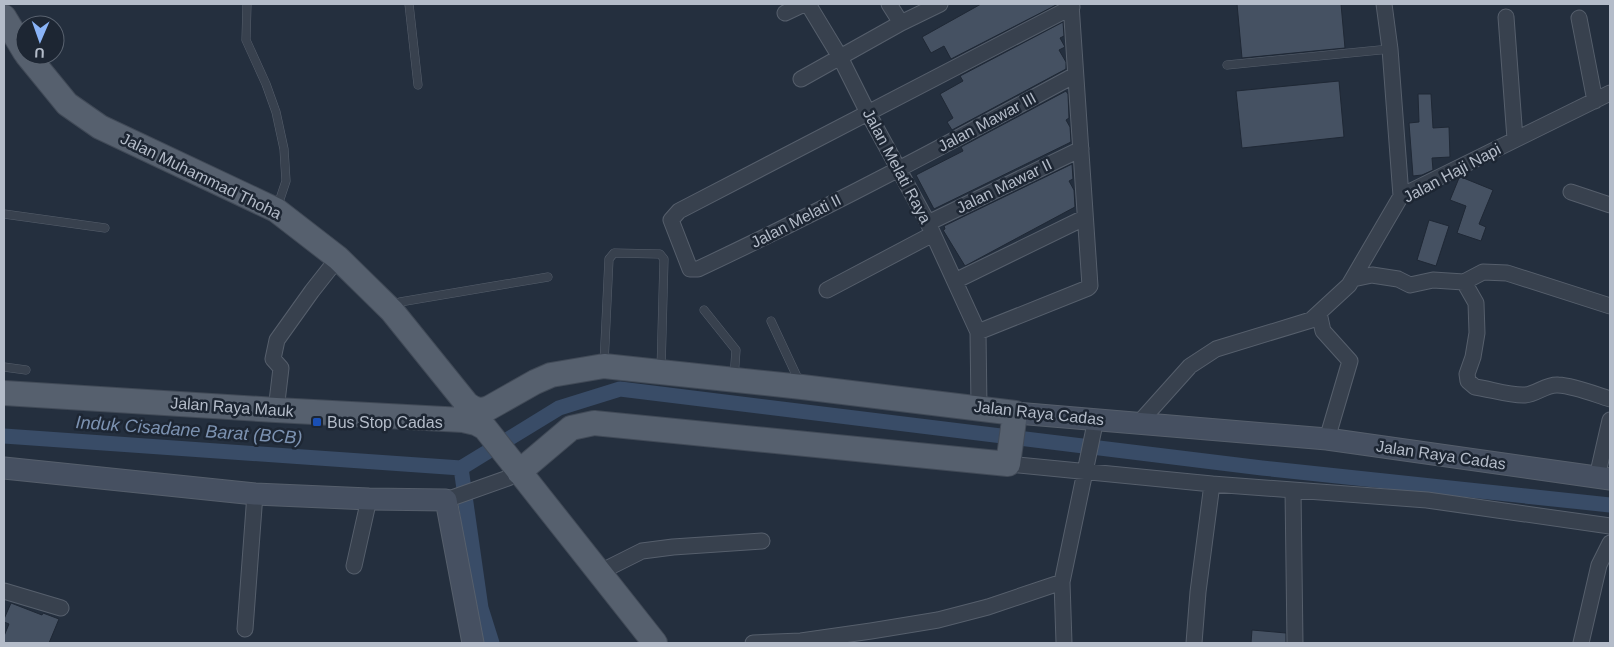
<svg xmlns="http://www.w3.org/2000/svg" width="1614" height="647" viewBox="0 0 1614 647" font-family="Helvetica,sans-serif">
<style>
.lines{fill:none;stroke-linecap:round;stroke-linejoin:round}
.canal{stroke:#394c67;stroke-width:15}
.building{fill:#455162;stroke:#1f2835}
.lane-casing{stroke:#565f6c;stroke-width:9}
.street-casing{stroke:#565f6c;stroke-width:17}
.secondary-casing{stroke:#565f6c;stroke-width:23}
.primary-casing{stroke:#414a57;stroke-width:26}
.lane{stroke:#38414e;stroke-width:8}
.street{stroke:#38414e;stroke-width:15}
.secondary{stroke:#465061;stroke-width:21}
.primary{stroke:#56606e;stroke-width:24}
.transit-dot{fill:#1a4fb4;stroke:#1d2633;stroke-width:2}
.labels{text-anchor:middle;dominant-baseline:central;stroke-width:5;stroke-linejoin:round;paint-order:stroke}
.street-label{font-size:16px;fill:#b4bcc9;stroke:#1d2633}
.poi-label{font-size:16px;fill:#b4bcc9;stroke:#1d2633;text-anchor:start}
.water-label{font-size:18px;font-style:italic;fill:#7c92b1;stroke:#1d2633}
</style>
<rect width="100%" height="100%" fill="#242f3e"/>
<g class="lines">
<!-- canal -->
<path class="canal" d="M4,436L461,468
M461,468L559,408L620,389L1262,468L1610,505
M461,468L481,608L492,643"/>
</g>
<!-- building -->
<path class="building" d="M981,4H1058L951,59L944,46L931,53L922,37Z
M1237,4H1341L1345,48L1242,58Z
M1063,22L1064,36L1060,38L1065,47L1059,50L1066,62V69L952,130L947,122L953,118L940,94L963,81L960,76Z
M1339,81L1344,137L1242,148L1236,91Z
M1066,91L1068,94L1069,118L1066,120L1070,127L1071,142L934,209L916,175L963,151L961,147Z
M1418,94H1431L1433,128L1449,127L1450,157L1432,158L1433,170L1422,175L1413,176L1409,123L1419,122Z
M1072,164L1073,179L1069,181L1074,190L1075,207L965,266L943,230L945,229L944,226Z
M1461,177L1493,190L1479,224L1486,227L1481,241L1457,233L1466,206L1450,200L1459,178Z
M1429,220L1449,226L1436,266L1417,260Z
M11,603L42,615L43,613L59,619L49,643H4V636L9,624L4,622V619Z
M1252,630L1286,633V643H1251Z"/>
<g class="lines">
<!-- lane casing -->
<g class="lane-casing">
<path id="lane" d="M247,4L246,40L266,84L276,112L284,149L286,181L277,208
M409,4L418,85
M1227,65L1390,49
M4,214L105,228
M393,309L400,302L548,277
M704,310L736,350L734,378
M771,321L800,383
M604,364L609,259L614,253L660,254L664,259L661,370
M4,367L26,370"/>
</g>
<!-- street casing -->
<g class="street-casing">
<path id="street" d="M808,4L840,57L868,113L928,223L978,332L979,407
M889,4L901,23
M1384,4L1390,49L1401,196
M1072,7L679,211L671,220L690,269H698C826,209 951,142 1075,75
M785,13L804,4
M1506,17L1515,139
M1579,18L1595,101
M801,79L901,23L940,4
M1571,192L1610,205
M928,223L1081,149
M1353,279L1372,275L1398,279L1410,285L1433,280L1464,282L1483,272L1507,273L1610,306
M955,281L1084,218
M1464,282L1476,303L1477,333L1473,357L1467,374L1468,381L1475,387C1490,389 1511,396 1525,395C1537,394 1546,384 1558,385C1575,386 1594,394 1610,399
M827,290L933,234
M1319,313L1323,331L1350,361L1327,439
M978,332L1088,288L1090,286L1071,4
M276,410L281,368L273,359L277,340L312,291L338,258
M1138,424L1190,366L1216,349L1311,320L1349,285L1401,196L1610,93
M1008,464L1212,484L1427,500L1610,526
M1597,477L1610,420
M1293,490L1295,643
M446,500L508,478L519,472
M354,566L369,499
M600,572L642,551L673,547L762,541
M4,591L61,608
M245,629L255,494
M753,643L801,641L871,631L938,620L988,607L1062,582
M1064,643L1062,582L1096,419
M1194,643L1198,592L1212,484
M1581,643L1599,565L1610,543"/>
</g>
<!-- secondary casing -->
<g class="secondary-casing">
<path id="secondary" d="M1015,413L1327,439L1610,479
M4,468L255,494L369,499L446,500L473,643"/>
</g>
<!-- primary casing -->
<g class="primary-casing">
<path id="primary" d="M4,17L25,52
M27,55L67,104L100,127L276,210L338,258L392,311L467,404C474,409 480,412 489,408L535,382L551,375L604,366L802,387L1015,413L1008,464L594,423L571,428L519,472
M4,393L276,410L463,420L476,423L485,428L655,643"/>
</g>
<!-- lane -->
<use href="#lane" class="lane"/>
<!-- street -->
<use href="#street" class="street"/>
<!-- secondary -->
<use href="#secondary" class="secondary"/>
<!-- primary -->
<use href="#primary" class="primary"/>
</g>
<!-- markers -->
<rect class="transit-dot" x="312" y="417" width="10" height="10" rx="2.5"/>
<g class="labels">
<!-- street labels -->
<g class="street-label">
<text transform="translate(987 122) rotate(-28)">Jalan Mawar III</text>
<text transform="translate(897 166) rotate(62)">Jalan Melati Raya</text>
<text transform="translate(1452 173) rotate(-28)">Jalan Haji Napi</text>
<text transform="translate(201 176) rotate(26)">Jalan Muhammad Thoha</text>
<text transform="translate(1004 186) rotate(-26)">Jalan Mawar II</text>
<text transform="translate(796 221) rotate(-27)">Jalan Melati II</text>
<text transform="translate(232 407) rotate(4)">Jalan Raya Mauk</text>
<text transform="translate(1039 413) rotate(6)">Jalan Raya Cadas</text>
<text transform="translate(1441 455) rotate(8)">Jalan Raya Cadas</text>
</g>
<!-- poi labels -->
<g class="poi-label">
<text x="327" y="422">Bus Stop Cadas</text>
</g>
<!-- water labels -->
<g class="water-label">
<text transform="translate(189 430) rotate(4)">Induk Cisadane Barat (BCB)</text>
</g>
</g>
<!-- border -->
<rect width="1614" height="647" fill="none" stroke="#b4bcc9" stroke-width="10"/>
<!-- north arrow -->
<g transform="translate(40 40) rotate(182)"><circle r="24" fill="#1d2633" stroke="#59626f"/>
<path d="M0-4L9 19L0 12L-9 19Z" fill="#8ab4f8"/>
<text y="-8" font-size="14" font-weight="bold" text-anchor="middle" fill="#b4bcc9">U</text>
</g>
</svg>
